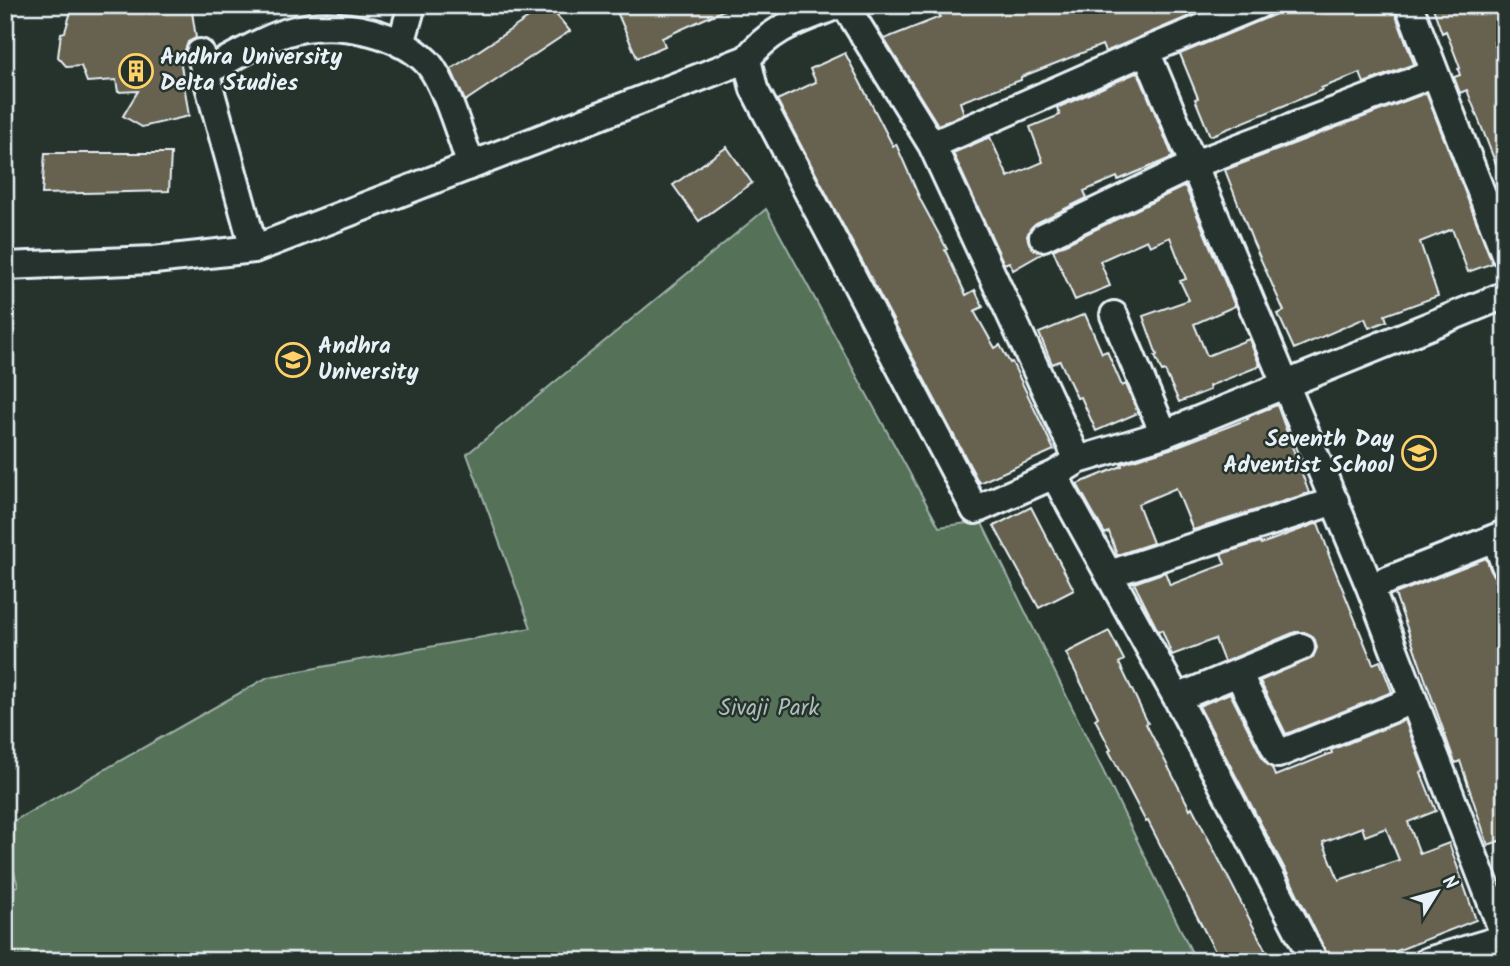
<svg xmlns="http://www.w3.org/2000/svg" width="1510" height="966" viewBox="0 0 1510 966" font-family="Kalam,sans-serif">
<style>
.green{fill:#557158;stroke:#9eb1a8;stroke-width:2}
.building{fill:#66624f;stroke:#e8f1f8;stroke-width:2;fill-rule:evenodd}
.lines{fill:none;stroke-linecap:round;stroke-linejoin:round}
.minor-casing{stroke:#e8f1f8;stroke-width:32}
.minor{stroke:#26332d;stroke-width:26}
.labels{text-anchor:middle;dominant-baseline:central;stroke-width:5;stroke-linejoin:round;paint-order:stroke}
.poi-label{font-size:23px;font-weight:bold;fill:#e8f1f8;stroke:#26332d;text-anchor:start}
.park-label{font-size:23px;fill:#adbeb8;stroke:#26332d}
</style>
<rect width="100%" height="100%" fill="#26332d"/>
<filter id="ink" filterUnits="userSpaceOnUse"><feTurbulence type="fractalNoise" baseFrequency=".0143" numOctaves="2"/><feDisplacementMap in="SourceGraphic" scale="14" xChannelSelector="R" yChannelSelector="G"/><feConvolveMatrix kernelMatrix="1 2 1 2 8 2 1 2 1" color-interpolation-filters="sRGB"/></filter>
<g filter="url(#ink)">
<!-- green -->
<path class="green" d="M766,209L939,527L981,521L1196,961H5V889L18,886L5,840V826L268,677L531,628L467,454Z"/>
<!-- building -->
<path class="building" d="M96,5H134L136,13L191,5L196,38L188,42L185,51L179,52L189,116L142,127L123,116L138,91L118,92L116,80L87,82L81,66L67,67L58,57L61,33L65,32L72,8Z
M548,5L570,31L465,101L451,69Z
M614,5H735L662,38L665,46L637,58Z
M948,5H1188L1192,15L1105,52L1102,45L1021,77V80L960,102L964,114L938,125L884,39L940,17L938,9Z
M1293,5H1392L1414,64L1364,83L1360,73L1321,88L1322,90L1210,136L1195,99L1198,98L1180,54L1274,15L1273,14Z
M1432,5H1505V37L1494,42L1505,78V182H1503L1467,90L1460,93L1454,77L1460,75L1458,69L1460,68L1446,31L1442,33Z
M845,53L893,146L896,144L921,201L947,249L945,250L966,295L975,290L983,307L974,311L995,348L1000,345L1010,363L1012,362L1054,450L979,483L777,100L816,82L810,69Z
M1138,72L1173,157L1118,180L1117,177L1084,191L1087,198L1036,223L1030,229L1027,236L1029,243L1035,250L1043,253L1013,270L1009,262L1004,264L953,153L990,137L1008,177L1043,162L1030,127L1060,115L1057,108Z
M1426,93L1493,263L1468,272L1452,229L1420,242L1438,296L1385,315L1387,321L1369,328L1365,318L1294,349L1278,314L1284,311L1253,242L1225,170Z
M727,147L752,183L699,221L673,185Z
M45,153H171L169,191L42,194Z
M1185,186L1235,306L1194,324L1207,356L1249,339L1260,366L1209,386L1210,390L1179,402L1165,371L1162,372L1155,356L1157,355L1143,316L1189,300L1180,281L1186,279L1170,237L1150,246L1147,240L1100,261L1110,286L1075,300L1053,250Z
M1085,314L1102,353L1107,351L1122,386L1126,384L1138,413L1096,431L1081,397L1077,398L1060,361L1052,364L1039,333Z
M1277,405L1309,493L1193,530L1176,488L1138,504L1153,543L1117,555L1109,532L1105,534L1077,484L1122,466L1121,464L1130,461L1170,449L1248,419L1247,417Z
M1031,507L1074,590L1039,608L994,526Z
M1318,523L1329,553H1328L1373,664L1380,661L1392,692L1286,734L1260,681L1313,657L1317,648L1315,640L1311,635L1304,632H1295L1224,662L1215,639L1172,655L1162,630L1158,631L1134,583L1165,572L1170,585L1225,564L1221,554L1260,542L1261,544Z
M1486,558L1491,571L1497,579L1505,602V839L1488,845L1460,761L1456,763L1454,760L1395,594Z
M1109,631L1124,660L1119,663L1148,723L1146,724L1190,809L1192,807L1271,961H1220L1148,821L1146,822L1109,751L1111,750L1095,719L1098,717L1066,653Z
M1230,693L1264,761L1272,768L1275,776L1332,753L1331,750L1405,720L1424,771L1421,773L1436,811L1408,822L1420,854L1449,843L1476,920L1371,961H1330L1290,879L1199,706ZM1362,827L1365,836L1386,828L1399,860L1339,880L1323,842Z"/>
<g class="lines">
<!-- minor casing -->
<g class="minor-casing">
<path id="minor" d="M845,5L932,145L1078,460L1054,475L1177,698L1314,961
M1258,5L1146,51L1370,587
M1409,5L1505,254
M401,44L412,5
M200,53L254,249
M747,59L754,89L975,510L1054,475
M205,72C267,40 298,14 371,32C390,37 412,47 427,62C445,81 461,139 471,165
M932,145L1146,51
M1043,237L1195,164L1435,73
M5,266L154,260L254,249L747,59C773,26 801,20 838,5
M1114,315L1164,434
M1078,460L1164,434L1505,295
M1505,534L1370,587L1505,937
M1495,538L1505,565
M1109,574L1335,501
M1238,673L1278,754L1413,700
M1177,698L1301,647
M1428,961L1505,938"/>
</g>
<!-- minor -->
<use href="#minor" class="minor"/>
</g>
</g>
<!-- icons -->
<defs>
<g id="building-ring" transform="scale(1.75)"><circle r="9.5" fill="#26332d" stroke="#ffd166" stroke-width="1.5"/><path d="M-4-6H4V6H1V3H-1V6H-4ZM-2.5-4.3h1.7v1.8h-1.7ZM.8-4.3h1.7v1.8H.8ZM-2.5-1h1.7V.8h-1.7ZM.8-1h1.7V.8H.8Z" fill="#ffd166"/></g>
<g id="university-ring" transform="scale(1.75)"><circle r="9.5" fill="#26332d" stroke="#ffd166" stroke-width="1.5"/><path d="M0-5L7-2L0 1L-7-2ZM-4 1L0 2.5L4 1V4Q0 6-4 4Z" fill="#ffd166"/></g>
<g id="school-ring" transform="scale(1.75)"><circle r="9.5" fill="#26332d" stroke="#ffd166" stroke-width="1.5"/><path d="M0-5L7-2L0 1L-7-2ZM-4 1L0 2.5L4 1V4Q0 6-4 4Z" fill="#ffd166"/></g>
</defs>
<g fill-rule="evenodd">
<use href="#building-ring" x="136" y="71"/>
<use href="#university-ring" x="293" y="360"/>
<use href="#school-ring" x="1419" y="453"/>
</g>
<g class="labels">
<!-- poi labels -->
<g class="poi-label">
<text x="160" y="58">Andhra University<tspan x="160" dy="26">Delta Studies</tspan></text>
<text x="318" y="347">Andhra<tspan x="318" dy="26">University</tspan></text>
<text x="1394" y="440" text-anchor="end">Seventh Day<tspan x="1394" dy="26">Adventist School</tspan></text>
</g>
<!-- park labels -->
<g class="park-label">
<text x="769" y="709">Sivaji Park</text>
</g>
</g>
<!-- margin -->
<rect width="1510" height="966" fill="none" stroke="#26332d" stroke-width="28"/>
<rect x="14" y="14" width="1482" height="938" fill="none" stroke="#e8f1f8" stroke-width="2.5" filter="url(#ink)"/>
<!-- north arrow -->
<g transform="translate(1437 892) rotate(53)" stroke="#26332d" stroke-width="5" paint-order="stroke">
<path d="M0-5L12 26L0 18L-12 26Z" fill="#e8f1f8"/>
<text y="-10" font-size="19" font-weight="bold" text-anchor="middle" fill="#e8f1f8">N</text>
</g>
</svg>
